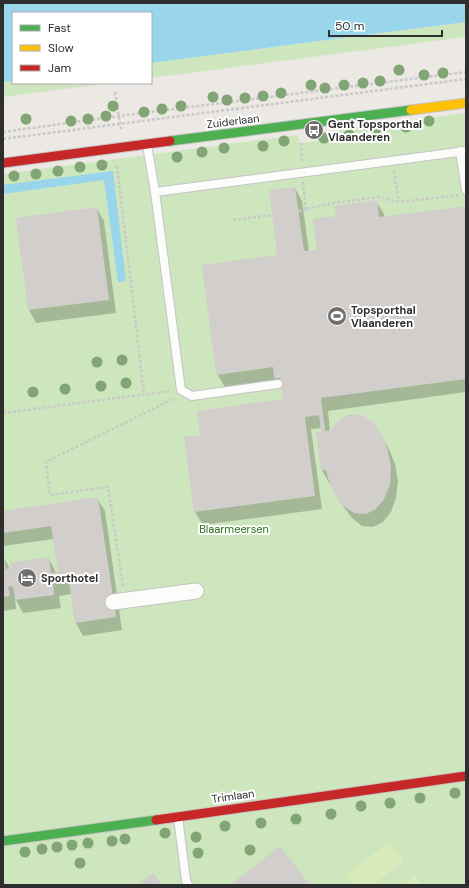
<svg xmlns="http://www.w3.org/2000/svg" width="469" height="888" viewBox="0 0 469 888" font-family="'DM Sans',sans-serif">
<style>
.green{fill:#cee6be}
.pitch{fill:#d9eabb}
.water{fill:#99d6ec}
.shadow{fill:#0003;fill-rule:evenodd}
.building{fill:#d1cecb}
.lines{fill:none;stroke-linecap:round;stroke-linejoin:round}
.lane-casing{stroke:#c5c4c5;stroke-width:10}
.street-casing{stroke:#c5c4c5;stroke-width:17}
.fast-casing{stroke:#c5c4c5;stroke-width:11}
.slow-casing{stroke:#c5c4c5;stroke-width:11}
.jam-casing{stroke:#c5c4c5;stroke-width:11}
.path{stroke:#c9c9c8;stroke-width:2.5;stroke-dasharray:3 2;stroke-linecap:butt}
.lane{stroke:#fcfcfb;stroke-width:8}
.street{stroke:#fcfcfb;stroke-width:15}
.fast{stroke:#4caf50;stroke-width:9}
.slow{stroke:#ffc107;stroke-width:9}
.jam{stroke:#c62828;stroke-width:9}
.tree{fill:#82a575}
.labels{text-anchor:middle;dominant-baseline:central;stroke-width:4;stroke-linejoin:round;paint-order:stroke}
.street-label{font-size:11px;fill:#2e2e2e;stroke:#fff}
.poi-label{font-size:11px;font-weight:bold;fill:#2e2e2e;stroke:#fff;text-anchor:start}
.park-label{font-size:11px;fill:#2c6e1b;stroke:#fff}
</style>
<rect width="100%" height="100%" fill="#ece8e4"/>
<!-- green -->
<path class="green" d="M466,22V37L151,78V63Z
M13,81V83H110L3,97V82Z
M466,113V885H3V174L298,135L299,143L318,141L317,133Z"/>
<!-- pitch -->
<path class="pitch" d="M389,842L404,861L373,885H354L346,875Z
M415,876L423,885H403Z"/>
<!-- water -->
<path class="water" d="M3,3H466V22L151,63V13H13V81L3,82Z
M113,171L126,281L118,282L104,180L3,194V185Z"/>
<!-- shadow -->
<path class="shadow" d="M295,188L302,201L309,252L318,251L337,217L376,201L384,214V218L466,207V392L328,411L330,432L381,435L389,449L395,464L398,481L396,498L391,512L383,522L373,527L362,526L352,518L343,506L335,493L331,483H329L322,470V428L311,429L322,509L203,525L195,512L186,438L201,436L284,400L283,391L276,380L225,387L217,374L279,256Z
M97,209L104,221L116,313L36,323L29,310L17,219Z
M97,498L105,511L122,630L83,636L76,623L72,594L59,596L61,608L23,613L15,598L16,609L3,611V558H4L10,569L49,559L56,573H59L54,539L3,546V512ZM64,580L74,581L64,582Z"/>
<!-- building -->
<path class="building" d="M295,187L304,251L317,250L313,219L336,216L334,206L377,200L379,217L466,206V379L321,398L325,431L331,430L340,419L350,414L362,415L373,422L382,435L388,450L391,468L390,485L384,499L376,509L366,514L354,513L343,506L334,493L328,478L326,470H321L316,432H321L319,415L305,417L315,496L194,512L184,437L200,435L197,411L283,399L280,378H274L273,367L216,375L202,265L277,255L269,190Z
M97,207L109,300L28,310L16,218Z
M98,497L116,617L75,623L69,581L53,583L54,595L15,600L13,586L8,587L10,596L3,597V557H4L6,569L11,568L10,563L49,557L51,573L58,572L51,526L3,533V511Z
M280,846L310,885H230Z
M153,873L162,885H138Z"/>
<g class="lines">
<!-- lane casing -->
<g class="lane-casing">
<path id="lane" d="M147,145L155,192L181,390L192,396L278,384
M460,151L466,190
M155,192L466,151
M178,817L186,880L188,885"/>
</g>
<!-- street casing -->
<g class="street-casing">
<path id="street" d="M113,602L196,591"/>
</g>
<!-- fast casing -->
<g class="fast-casing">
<path id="fast" d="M170,141L411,110
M3,841L156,820"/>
</g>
<!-- slow casing -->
<g class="slow-casing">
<path id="slow" d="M411,110L466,103"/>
</g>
<!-- jam casing -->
<g class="jam-casing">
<path id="jam" d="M3,163L170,141
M156,820L466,776"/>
</g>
<!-- path -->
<path class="path" d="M115,92L121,129
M3,132L119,116L466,72
M3,139L466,79
M301,143L302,161
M117,166L144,394
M394,171L399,202
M303,182L306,210
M298,211L334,203L378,197L399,202L458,195
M233,220L272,215
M3,413L171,391
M123,586L108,487L50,495L46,462L175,398"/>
<!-- lane -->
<use href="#lane" class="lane"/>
<!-- street -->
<use href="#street" class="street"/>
<!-- fast -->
<use href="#fast" class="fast"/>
<!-- slow -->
<use href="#slow" class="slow"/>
<!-- jam -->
<use href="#jam" class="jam"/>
</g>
<!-- trees -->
<g class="tree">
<circle cx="399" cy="70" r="5.5"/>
<circle cx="443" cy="73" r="5.5"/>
<circle cx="424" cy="75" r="5.5"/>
<circle cx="380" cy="81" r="5.5"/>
<circle cx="363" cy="83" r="5.5"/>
<circle cx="311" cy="85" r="5.5"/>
<circle cx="344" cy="85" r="5.5"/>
<circle cx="325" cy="88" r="5.5"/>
<circle cx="281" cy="93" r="5.5"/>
<circle cx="263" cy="96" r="5.5"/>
<circle cx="213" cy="97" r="5.5"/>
<circle cx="245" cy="98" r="5.5"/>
<circle cx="227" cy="100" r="5.5"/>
<circle cx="113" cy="106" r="5.5"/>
<circle cx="181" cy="106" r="5.5"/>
<circle cx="162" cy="109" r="5.5"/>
<circle cx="144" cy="112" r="5.5"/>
<circle cx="106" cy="116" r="5.5"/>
<circle cx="26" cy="119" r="5.5"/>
<circle cx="88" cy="119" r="5.5"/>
<circle cx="71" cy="121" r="5.5"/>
<circle cx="429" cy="121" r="5.5"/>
<circle cx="406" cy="127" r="5.5"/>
<circle cx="375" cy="131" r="5.5"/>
<circle cx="349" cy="135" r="5.5"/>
<circle cx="324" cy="138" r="5.5"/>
<circle cx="284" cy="141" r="5.5"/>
<circle cx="263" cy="146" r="5.5"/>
<circle cx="224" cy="148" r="5.5"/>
<circle cx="202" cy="152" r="5.5"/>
<circle cx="177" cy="157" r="5.5"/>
<circle cx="102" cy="165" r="5.5"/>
<circle cx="80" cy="167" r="5.5"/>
<circle cx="58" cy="171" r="5.5"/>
<circle cx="36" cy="174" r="5.5"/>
<circle cx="14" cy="176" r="5.5"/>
<circle cx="122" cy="360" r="5.5"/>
<circle cx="97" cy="362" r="5.5"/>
<circle cx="126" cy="383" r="5.5"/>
<circle cx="101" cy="386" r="5.5"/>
<circle cx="65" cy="389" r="5.5"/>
<circle cx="33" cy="392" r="5.5"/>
<circle cx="455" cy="793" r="5.5"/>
<circle cx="420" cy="798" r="5.5"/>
<circle cx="390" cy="803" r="5.5"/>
<circle cx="361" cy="806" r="5.5"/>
<circle cx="331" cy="814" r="5.5"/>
<circle cx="296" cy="819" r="5.5"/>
<circle cx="261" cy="823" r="5.5"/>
<circle cx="225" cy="826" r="5.5"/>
<circle cx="165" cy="833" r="5.5"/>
<circle cx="196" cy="837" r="5.5"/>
<circle cx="125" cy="839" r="5.5"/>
<circle cx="112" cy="841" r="5.5"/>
<circle cx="88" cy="843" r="5.5"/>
<circle cx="72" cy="845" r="5.5"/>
<circle cx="57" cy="847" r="5.5"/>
<circle cx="42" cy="849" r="5.5"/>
<circle cx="250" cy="850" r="5.5"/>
<circle cx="25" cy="852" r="5.5"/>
<circle cx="198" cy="853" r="5.5"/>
<circle cx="80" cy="863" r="5.5"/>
</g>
<!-- icons -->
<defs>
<g id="bus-disc" transform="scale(1)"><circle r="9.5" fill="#706f6e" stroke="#fff"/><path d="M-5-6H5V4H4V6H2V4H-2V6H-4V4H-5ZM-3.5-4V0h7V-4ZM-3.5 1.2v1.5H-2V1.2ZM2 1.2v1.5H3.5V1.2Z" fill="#fff"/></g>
<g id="stadium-disc" transform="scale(1)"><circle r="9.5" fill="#706f6e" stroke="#fff"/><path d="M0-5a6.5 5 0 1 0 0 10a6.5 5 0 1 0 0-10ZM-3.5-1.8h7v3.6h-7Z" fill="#fff"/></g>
<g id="hotel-disc" transform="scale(1)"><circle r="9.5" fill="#706f6e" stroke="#fff"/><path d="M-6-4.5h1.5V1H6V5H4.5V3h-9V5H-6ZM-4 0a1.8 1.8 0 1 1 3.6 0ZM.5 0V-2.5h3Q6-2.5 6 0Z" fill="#fff"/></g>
</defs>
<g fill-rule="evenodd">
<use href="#bus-disc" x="314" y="130"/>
<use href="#stadium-disc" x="337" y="316"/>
<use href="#hotel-disc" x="27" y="578"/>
</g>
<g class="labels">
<!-- street labels -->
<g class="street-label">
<text transform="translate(233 121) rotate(-7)">Zuiderlaan</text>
<text transform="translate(233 796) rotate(-8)">Trimlaan</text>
</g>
<!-- poi labels -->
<g class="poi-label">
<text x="328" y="124">Gent Topsporthal<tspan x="328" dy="13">Vlaanderen</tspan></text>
<text x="351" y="310">Topsporthal<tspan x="351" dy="13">Vlaanderen</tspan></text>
<text x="41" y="578">Sporthotel</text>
</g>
<!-- park labels -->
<g class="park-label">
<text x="234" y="529">Blaarmeersen</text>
</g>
</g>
<!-- border -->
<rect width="469" height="888" fill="none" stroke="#2e2e2e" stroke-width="8"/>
<!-- legend -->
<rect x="12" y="12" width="140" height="72" fill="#ffffff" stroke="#ababab"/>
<rect x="20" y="25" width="20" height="6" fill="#4caf50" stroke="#ababab"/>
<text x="48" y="32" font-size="12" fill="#2e2e2e">Fast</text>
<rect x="20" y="45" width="20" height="6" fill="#ffc107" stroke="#ababab"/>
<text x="48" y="52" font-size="12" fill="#2e2e2e">Slow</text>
<rect x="20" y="65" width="20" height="6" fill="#c62828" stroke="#ababab"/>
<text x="48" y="72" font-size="12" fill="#2e2e2e">Jam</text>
<!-- scale -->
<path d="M329 30v6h113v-6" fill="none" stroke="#2e2e2e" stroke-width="2"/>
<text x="335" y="30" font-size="12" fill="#2e2e2e" stroke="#ffffff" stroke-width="3" paint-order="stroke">50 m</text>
</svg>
